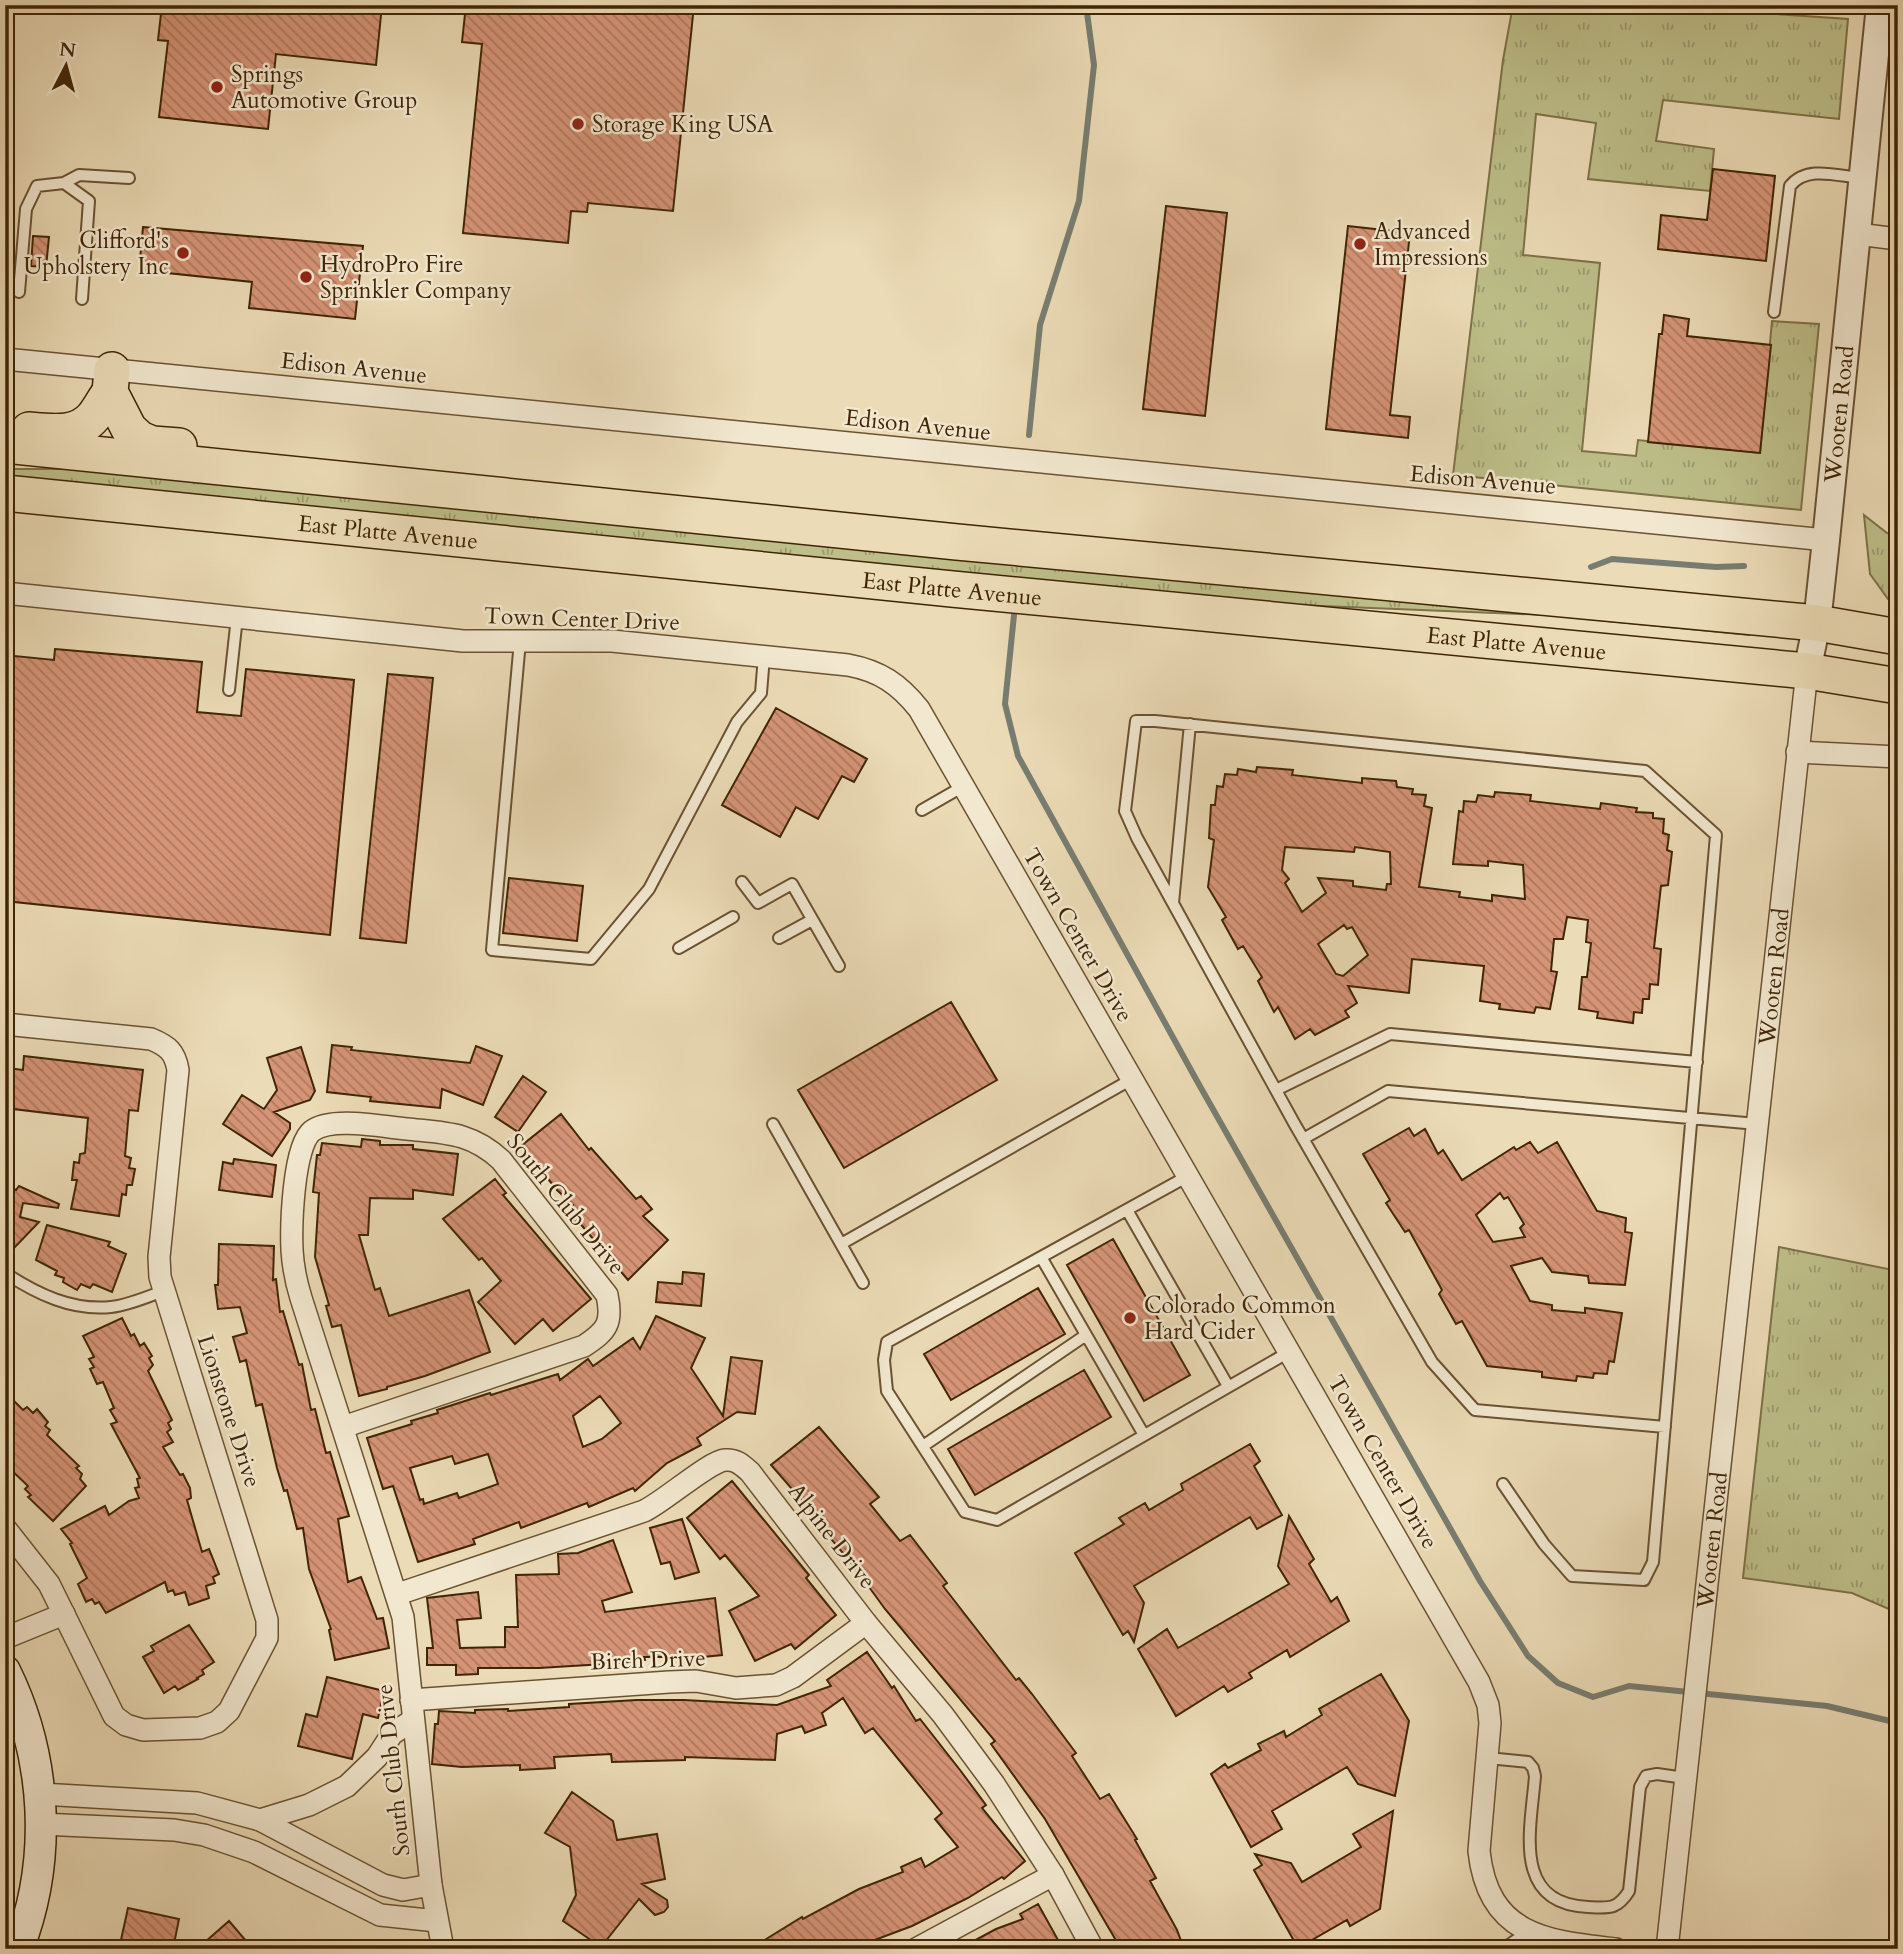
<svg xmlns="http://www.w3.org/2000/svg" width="1903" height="1954" viewBox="0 0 1903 1954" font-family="Cardo,serif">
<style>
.grass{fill:url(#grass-tufts);stroke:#7e7248;stroke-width:2}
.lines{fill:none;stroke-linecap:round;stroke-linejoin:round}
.stream{stroke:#787d71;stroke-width:6}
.building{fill:url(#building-back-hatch);stroke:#402506;stroke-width:2;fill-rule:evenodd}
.service-casing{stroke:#6b5232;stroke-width:14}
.minor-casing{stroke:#6b5232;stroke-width:24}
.tertiary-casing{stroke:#6b5232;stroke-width:30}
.secondary-casing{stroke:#402506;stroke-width:33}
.trunk-casing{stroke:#402506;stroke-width:38}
.service{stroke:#f2e8d0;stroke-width:10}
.minor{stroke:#f2e8d0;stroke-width:21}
.tertiary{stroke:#f2e8d0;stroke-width:26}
.secondary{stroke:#f2e8d0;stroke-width:30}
.trunk{stroke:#ebdbb6;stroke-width:35}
.poi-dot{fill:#8f2418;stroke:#f2e8d0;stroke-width:2.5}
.labels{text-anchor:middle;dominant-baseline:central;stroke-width:5;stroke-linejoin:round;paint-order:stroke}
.poi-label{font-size:23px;fill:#402506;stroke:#f2e8d0;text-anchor:start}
.street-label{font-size:23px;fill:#402506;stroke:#f2e8d0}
</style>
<defs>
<pattern id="grass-tufts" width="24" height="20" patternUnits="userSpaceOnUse" patternTransform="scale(1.75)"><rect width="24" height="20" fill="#bdbe89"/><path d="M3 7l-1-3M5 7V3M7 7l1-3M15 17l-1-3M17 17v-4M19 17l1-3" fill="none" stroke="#9b9a6e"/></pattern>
<pattern id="building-back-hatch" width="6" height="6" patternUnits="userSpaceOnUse" patternTransform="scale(1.75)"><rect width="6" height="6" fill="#d69477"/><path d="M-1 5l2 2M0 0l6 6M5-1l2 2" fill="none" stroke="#af7960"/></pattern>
</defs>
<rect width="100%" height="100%" fill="#ebdbb6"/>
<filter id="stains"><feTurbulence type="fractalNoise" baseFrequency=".00286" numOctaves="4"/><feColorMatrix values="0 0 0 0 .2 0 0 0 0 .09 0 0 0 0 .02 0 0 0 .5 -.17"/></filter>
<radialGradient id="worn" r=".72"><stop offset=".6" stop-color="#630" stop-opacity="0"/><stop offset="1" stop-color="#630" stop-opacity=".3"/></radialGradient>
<!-- grass -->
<path class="grass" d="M1513,5H1689V8L1848,19L1839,119L1663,100L1656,141L1714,149L1710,191L1588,179L1596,123L1536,114L1523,255L1600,263L1582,451L1636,456L1638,440L1760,453L1772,321L1819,324L1801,510L1453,475L1503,60Z
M5,469H149L1737,627L1750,635L1547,615L1297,605L5,480Z
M1864,515L1887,533L1898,534V600L1888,599L1870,574Z
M1779,1247L1898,1271V1613L1852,1593L1743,1578Z"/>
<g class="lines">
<!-- stream -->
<path class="stream" d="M1029,435L1040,325L1079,201L1094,65L1086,5
M1591,567L1612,559L1716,567L1744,566
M1014,615L1005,704L1018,756L1197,1081L1480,1581L1528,1656L1558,1683L1593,1697L1629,1686L1827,1706L1890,1721L1898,1725"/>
</g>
<!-- building -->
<path class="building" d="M162,5H302L301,11L335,14V5H382L376,65L276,54L268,129L159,117L168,41L158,40Z
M466,5H694L673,211L588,203L587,212L571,211L568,243L463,233L482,44L462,42Z
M1713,169L1775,176L1766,261L1658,249L1661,215L1707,220Z
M1166,206L1227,213L1205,416L1143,409Z
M1348,226L1410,233L1390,415L1410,417L1408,438L1326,429Z
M143,227L363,246L355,319L249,308L252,282L139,270Z
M33,236L49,237L46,267L31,266Z
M1664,315L1689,319L1687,336L1771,345L1760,453L1648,442L1659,334H1662Z
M55,649L202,662L197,712L241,716L246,669L354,680L330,935L5,901V655L54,660Z
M388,674L433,678L406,943L360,938Z
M776,708L867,759L854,782L842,776L818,819L796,807L780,837L722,805Z
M1257,767L1293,770L1292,775L1362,783V778L1396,781L1397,787L1413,789L1412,794L1426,795L1424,806L1432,808L1419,887L1460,892L1459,897L1492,901V895L1525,899L1523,865L1488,861V866L1453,864L1459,811L1463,812L1464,801L1476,802L1478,795L1494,797L1495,792L1531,795L1530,801L1600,809L1601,803L1637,808L1636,812L1653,813V818L1664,819L1663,833L1669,835L1667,850L1672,852L1668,885L1661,886L1654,948L1661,949L1658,985L1650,984L1649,999H1643L1642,1013L1634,1012L1633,1023L1597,1018L1598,1012L1579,1009L1582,977H1587L1591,943L1586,942L1588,920L1567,917L1563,939H1554L1551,971L1557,972L1550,1009L1536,1007L1534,1013L1499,1009L1500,1004L1480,1001L1484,966L1412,959L1409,993L1348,986L1357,1003L1345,1011L1349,1017L1315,1035L1310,1029L1295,1039L1278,1007L1274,1012L1258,981L1262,977L1243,946L1238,949L1222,920L1226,917L1208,887L1214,840L1209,838L1211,805H1215L1217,786L1223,787L1225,774L1237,775L1238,769L1256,772ZM1285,847L1354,852L1355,847L1390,852L1391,884H1387L1386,890L1353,886V881L1318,878L1326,893L1302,912L1285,883L1289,879L1282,870ZM1344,925L1347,929L1352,927L1368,955L1343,976L1336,974L1318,944Z
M509,878L583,886L577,941L503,933Z
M951,1002L997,1080L844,1168L798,1090Z
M332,1045L352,1047L351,1050L470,1063L476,1046L502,1056L483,1105L442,1089L440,1108L370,1101L371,1097L327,1092Z
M301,1047L315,1091L310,1100L274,1112L290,1123V1129L272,1156L223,1124L242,1095L264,1109L277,1090L267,1058Z
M24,1056L143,1070L138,1111L129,1110L125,1156L131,1158L129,1168L135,1169L132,1185H127L126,1195L122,1194L119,1216L71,1209L77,1180H72L74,1162L79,1163L80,1154L85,1153L88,1118L5,1108L7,1068L23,1070Z
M523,1076L546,1092L518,1132L495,1117Z
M561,1114L589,1150L591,1148L636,1199L641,1196L652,1209L643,1216L668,1240L628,1280L578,1221L576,1223L566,1211L573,1205L557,1190L521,1146Z
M1409,1128L1414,1136L1425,1129L1438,1154L1443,1150L1462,1180L1514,1147L1516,1150L1530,1142L1538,1153L1557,1142L1597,1211L1626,1218L1625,1232L1632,1233L1625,1285L1589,1283L1588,1276L1552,1272L1542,1258L1511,1266L1530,1301L1552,1305V1310L1585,1313V1308L1622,1313L1614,1362L1609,1361L1607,1374L1594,1373L1593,1378L1577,1376L1576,1381L1542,1377V1372L1487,1366L1462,1321L1456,1324L1439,1294L1442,1290L1409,1230L1405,1232L1386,1203L1390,1200L1363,1154ZM1500,1193L1504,1199L1508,1197L1524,1224L1520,1228L1525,1237L1493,1242L1476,1215Z
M362,1139L380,1141V1145H413V1149L458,1154L453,1195L413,1190V1199L370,1198L368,1235H359L375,1290L380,1288L389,1316L469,1290L490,1352L425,1376L387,1387V1389L359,1396L341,1325L332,1327L326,1306L329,1305L315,1257L319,1193L313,1192L317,1155H320L322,1143L361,1147Z
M234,1159L276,1165L272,1197L219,1190L223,1162L233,1164Z
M495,1179L506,1193L503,1195L591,1299L553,1331L543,1319L515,1344L478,1302L501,1281L482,1258L479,1260L443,1219Z
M5,1186L16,1190L19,1186L59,1204L58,1208L23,1203L20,1217L39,1222L13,1249L12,1252L5,1257Z
M47,1225L110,1242L108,1246L126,1254L112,1292L93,1284L90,1288L81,1284L77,1290L63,1282L64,1278L55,1275L57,1271L36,1260Z
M1113,1239L1190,1375L1144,1401L1067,1265Z
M219,1244L274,1246L273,1280L276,1279L280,1312L283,1311L299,1365L302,1364L311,1410L315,1409L326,1453L330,1452L349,1516L338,1519L348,1582L361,1577L377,1619L383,1618L389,1648L335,1660L329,1630L331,1629L309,1569L303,1528L297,1529L287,1490L284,1491L277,1468L262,1404L256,1406L246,1360L240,1362L233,1337L247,1333L240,1307L218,1309L215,1285H218Z
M683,1272L704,1274L701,1306L656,1302L658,1282L682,1284Z
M1038,1288L1065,1334L951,1400L924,1354Z
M656,1316L705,1338L691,1368L723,1416L731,1357L762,1361L755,1414L737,1412L697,1438L701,1445L667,1463L635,1491L633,1488L589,1507L587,1503L521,1528L519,1522L473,1539L475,1544L418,1562L393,1486L383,1489L367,1438L412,1424L411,1421L438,1413L437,1410L490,1393L491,1395L558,1374L560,1380L588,1359L593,1366L633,1338L640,1349ZM600,1396L621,1423L602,1439L583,1447L573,1416ZM488,1454L498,1484L459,1498L457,1493L424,1504L423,1499L420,1500L410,1468L452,1456L455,1464Z
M122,1318L131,1336L134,1334L140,1346L144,1343L152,1356L149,1358L153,1365L148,1371L172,1420L168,1423L171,1429L167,1432L173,1442L163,1447L180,1475L183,1474L190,1488L191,1498L187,1500L202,1552L209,1549L219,1574L213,1577L215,1583L206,1586L209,1598L189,1605L185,1592L175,1595L173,1590L168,1592L165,1582L106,1613L99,1602L95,1604L92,1599L86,1602L78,1584L87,1578L70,1544L72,1543L61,1529L105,1506L109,1515L129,1501L139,1498L135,1488L139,1487L137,1479L140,1478L111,1424L117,1422L110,1410L114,1408L103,1382L97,1384L90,1369L94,1367L89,1359L94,1357L83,1336Z
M1084,1370L1111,1417L975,1495L948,1449Z
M14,1401L23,1410L27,1407L33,1413L37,1409L48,1422L45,1426L50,1430L47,1435L79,1466L76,1468L82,1474L80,1479L86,1486L53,1521L28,1497L31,1495L25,1489L28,1486L5,1464V1411Z
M819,1427L879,1497L870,1504L900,1541L910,1535L947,1583L943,1586L1016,1680L1019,1678L1032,1694L1076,1753L1072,1756L1100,1799L1109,1794L1137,1839L1135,1840L1156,1878L1150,1881L1177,1930L1184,1949H1121L1045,1819L991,1744L995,1741L885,1609L853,1565L817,1522L819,1520L771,1465Z
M1250,1444L1260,1461L1254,1466L1282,1515L1257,1529L1250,1517L1134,1586L1144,1603L1134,1642L1128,1631L1123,1635L1075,1553L1124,1524L1119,1518L1145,1503L1149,1510L1183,1490L1181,1484Z
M732,1481L809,1575L806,1578L836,1615L795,1649L791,1644L755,1661L729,1611L759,1596L725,1555L720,1559L687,1518Z
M1289,1516L1314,1559L1309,1564L1331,1602L1337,1597L1349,1621L1290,1657L1287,1650L1249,1673L1252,1678L1228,1692L1224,1686L1176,1716L1138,1649L1167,1629L1178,1648L1289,1584L1278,1566Z
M682,1519L699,1572L675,1579L670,1562L661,1564L650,1528Z
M613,1540L632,1592L602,1601L605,1612L715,1598L722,1655L703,1657H644L645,1660L621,1663L539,1668H478V1674L456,1675V1665H427V1648H433L427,1598L478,1592L481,1618L457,1620L460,1648L505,1647V1627H518L516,1575L559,1574L558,1554L578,1553Z
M189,1625L214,1662L202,1670L204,1674L197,1678L198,1679L178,1690L175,1686L164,1693L143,1657L154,1651L151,1646Z
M867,1652L892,1688L894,1686L916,1721L920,1719L960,1770L986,1805L982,1808L1025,1861L1004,1879L1002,1877L968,1898L912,1926L864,1944L867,1949H750L802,1917L803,1919L859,1889L903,1872L901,1867L921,1858L925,1867L958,1847L935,1819L942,1813L873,1728L865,1733L843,1698L822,1713L826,1725L805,1733L802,1726L777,1734L775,1760L685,1757V1760L612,1762L611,1754L554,1757L555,1768L520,1770V1765L462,1767L432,1764L435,1724H438L439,1711L475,1713V1710L508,1709V1711L569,1707V1704L637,1700H684L777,1705L831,1686L827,1680Z
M1381,1674L1409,1721L1395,1796L1358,1784L1347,1767L1272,1811L1282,1829L1251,1847L1211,1774L1225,1764L1228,1768L1261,1750L1258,1744L1284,1731L1286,1737L1322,1715L1319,1709Z
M327,1677L384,1691L378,1718L363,1714L352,1759L298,1746L306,1714L317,1717Z
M572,1792L613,1821L617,1840L657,1834L665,1879L642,1884L667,1900L668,1907L664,1912L655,1915L639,1899L601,1947L563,1921L576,1895L570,1847L545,1833Z
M1393,1811L1380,1909L1350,1926L1347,1920L1298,1948L1254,1870L1262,1865L1255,1854L1291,1863L1302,1882L1361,1847L1353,1834Z
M1038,1904L1063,1949H959L996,1929L1023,1919L1020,1914Z
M128,1908L179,1919L173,1949H119Z
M229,1921L253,1949H197Z"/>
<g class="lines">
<!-- service casing -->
<g class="service-casing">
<path id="service" d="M64,183L79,175L129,178
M19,292L26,209L37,186L64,183L89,201L82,299
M1774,312L1790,186C1807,165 1837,176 1861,178
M520,641L492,950L591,959L649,889L737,722L761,693L764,656
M229,690L237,617
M922,810L962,787
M742,882L758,903L792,884L839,966
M1173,903L1190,724
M779,938L812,920
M679,948L733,917
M1276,1090L1390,1034L1697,1062
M773,1124L863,1283
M1303,1139L1388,1091L1757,1124
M1188,1176L887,1342L884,1360L887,1391L965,1512L997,1520L1289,1352
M1127,1210L1228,1386
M841,1244L1132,1079
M1041,1257L1144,1435
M5,1273C37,1294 72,1311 111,1307C129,1305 147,1297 163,1291
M923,1446L1086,1335
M1503,1484L1544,1544L1572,1576L1644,1580L1653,1562L1716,835L1645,771L1155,721H1136L1125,811L1137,838L1294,1123L1432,1362L1475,1410L1665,1427
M1488,1758L1528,1762L1533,1768L1535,1776C1531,1828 1511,1904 1588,1907C1609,1908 1617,1910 1629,1891L1640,1787L1646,1776L1657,1774L1685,1778
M1503,1949L1528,1932"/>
</g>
<!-- minor casing -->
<g class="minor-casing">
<g id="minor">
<path d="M1857,234L1898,239"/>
<path d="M5,359L1826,540"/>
<path d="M5,593L463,641H612L848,665C880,671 899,684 919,709L1479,1682L1488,1705L1490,1723L1479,1851C1488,1936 1546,1941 1616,1949"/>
<path d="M1797,752L1898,757"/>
<path d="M5,1024L151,1039C168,1046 175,1052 178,1070L159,1257L160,1277L267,1620V1638L229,1711L217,1722L200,1728L143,1730L126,1725L114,1716L49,1584L5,1528"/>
<path d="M343,1427L584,1346C607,1331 613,1323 607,1295L501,1160C471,1132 445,1133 407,1129C383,1127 332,1116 312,1131C293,1146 291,1226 292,1250C293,1267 296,1282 301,1298L403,1617L431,1885L443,1949"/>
<path d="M398,1594L644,1511C665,1501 708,1462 725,1460C736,1459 742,1465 750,1472L866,1623L943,1715L994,1784L1053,1875L1093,1949"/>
<path d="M5,1638L64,1614"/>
<path d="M411,1700L669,1682L696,1681L736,1688L776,1685L793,1677L866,1623"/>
<path d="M41,1794L197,1803L260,1820L309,1805L347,1786L377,1757L392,1734L413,1720"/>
<path d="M260,1820L383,1885L403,1890L431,1885"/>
<path d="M41,1824L174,1830L204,1835L254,1852L380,1915L437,1921"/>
<path d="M916,1949L1053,1875"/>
<path id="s1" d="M1667,1949L1807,671"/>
</g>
</g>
<!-- tertiary casing -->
<g class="tertiary-casing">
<g id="tertiary">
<path id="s2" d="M1807,671L1817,623L1826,540L1880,5"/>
</g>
</g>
<!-- secondary casing -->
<g class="secondary-casing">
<path id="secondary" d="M5,1671C47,1756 53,1860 18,1949"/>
</g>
<!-- trunk casing -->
<g class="trunk-casing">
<g id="trunk">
<path d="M112,370L110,392L129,429L140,439L152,444L179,446"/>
<path d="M29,430C52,432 78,436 94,416C100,408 104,400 110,392"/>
<path d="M5,445L957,542L1817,623L1898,637"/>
<path id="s3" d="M5,493L952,589L1807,671L1898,686"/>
</g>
</g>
<!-- service -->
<use href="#service" class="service"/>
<!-- minor -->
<use href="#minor" class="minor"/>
<!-- tertiary -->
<use href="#tertiary" class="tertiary"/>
<!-- secondary -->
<use href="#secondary" class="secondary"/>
<!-- trunk -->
<use href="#trunk" class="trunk"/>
</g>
<!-- markers -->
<g class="poi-dot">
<circle cx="217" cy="87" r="7"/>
<circle cx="578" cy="124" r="7"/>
<circle cx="1360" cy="244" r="7"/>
<circle cx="183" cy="253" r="7"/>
<circle cx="306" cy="277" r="7"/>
<circle cx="1130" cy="1318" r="7"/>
</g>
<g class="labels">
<!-- poi labels -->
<g class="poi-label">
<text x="231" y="74">Springs<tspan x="231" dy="26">Automotive Group</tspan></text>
<text x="592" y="124">Storage King USA</text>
<text x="1374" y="231">Advanced<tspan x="1374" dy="26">Impressions</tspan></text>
<text x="169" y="240" text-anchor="end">Clifford's<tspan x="169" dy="26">Upholstery Inc</tspan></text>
<text x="320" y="264">HydroPro Fire<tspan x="320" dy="26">Sprinkler Company</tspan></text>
<text x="1144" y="1305">Colorado Common<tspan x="1144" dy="26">Hard Cider</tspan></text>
</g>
<!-- street labels -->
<g class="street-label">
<text transform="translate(354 368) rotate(6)">Edison Avenue</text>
<text stroke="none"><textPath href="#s2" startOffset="259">Wooten Road</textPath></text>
<text transform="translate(918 425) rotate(6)">Edison Avenue</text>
<text transform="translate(1483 480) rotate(5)">Edison Avenue</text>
<text stroke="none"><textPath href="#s3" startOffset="385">East Platte Avenue</textPath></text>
<text stroke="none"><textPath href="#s3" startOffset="952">East Platte Avenue</textPath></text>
<text transform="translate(582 619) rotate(2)">Town Center Drive</text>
<text stroke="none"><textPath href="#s3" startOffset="1519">East Platte Avenue</textPath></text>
<text transform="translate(1078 935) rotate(60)">Town Center Drive</text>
<text stroke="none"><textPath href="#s1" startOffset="978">Wooten Road</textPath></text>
<text transform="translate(566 1204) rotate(51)">South Club Drive</text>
<text transform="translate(229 1411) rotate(72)">Lionstone Drive</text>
<text transform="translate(1383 1462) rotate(60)">Town Center Drive</text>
<text transform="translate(832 1536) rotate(52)">Alpine Drive</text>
<text stroke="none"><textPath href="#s1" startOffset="411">Wooten Road</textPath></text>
<text transform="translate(648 1660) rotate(-2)">Birch Drive</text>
<text transform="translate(393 1770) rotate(-96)">South Club Drive</text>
</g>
</g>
<!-- margin -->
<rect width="1903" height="1954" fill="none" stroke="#ebdbb6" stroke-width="28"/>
<rect x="7" y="7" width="1889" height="1940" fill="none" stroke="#402506" stroke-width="3.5"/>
<rect x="14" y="14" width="1875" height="1926" fill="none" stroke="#402506" stroke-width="2"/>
<!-- north arrow -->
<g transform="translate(66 66) rotate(6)" stroke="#f2e8d0" stroke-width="5" paint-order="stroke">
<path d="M0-5L12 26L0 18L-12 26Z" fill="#402506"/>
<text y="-10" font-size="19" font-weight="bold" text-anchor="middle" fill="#402506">N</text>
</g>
<rect width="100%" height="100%" filter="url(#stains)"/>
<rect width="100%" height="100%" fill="url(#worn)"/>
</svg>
